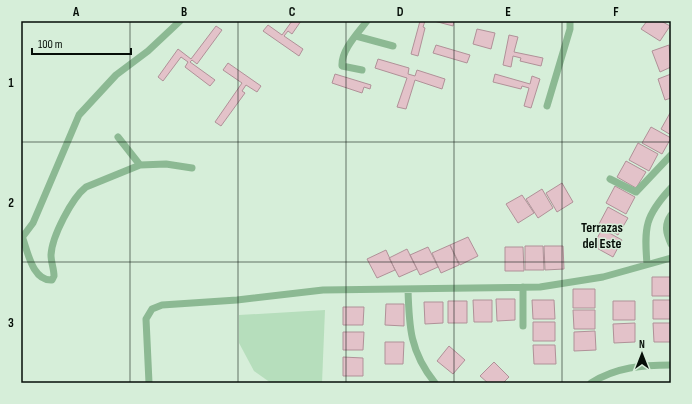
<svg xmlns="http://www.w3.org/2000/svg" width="692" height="404" viewBox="0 0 692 404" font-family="'Sofia Sans Condensed',sans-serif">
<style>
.grass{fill:#b6debc}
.building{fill:#e3c2c9;stroke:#b09198}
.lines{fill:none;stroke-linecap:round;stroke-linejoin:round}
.minor{stroke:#8cb993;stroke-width:7}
.grid{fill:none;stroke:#060e08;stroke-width:1;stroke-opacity:0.55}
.labels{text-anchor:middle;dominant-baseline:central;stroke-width:3;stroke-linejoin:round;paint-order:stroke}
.neighbourhood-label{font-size:14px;font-weight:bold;fill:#060e08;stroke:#d6eed9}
.neatline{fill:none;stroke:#060e08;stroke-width:1.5}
.grid-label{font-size:13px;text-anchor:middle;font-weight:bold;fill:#060e08}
</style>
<rect width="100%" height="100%" fill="#d6eed9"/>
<!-- grass -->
<path class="grass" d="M325,310L322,383H271L254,371L239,343V315Z"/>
<!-- building -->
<path class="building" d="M292,21H301L292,34L288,31L284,36L303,49L299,56L263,31L268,25L282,35Z
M420,21H425L423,27L425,28L418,56L411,54Z
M434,21H454L453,26Z
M647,21H661L670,26L660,41L641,29Z
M216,26L222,30L197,64L192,60L190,62L215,80L210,86L185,67L188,62L181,57L163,81L158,77L178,49L191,59Z
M477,29L495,33L491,49L473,44Z
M509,35L518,37L514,52L543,58L541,66L520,61L521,58L513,56L511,67L503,65Z
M436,45L470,55L467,63L433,53Z
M669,45L671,67L660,72L652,51Z
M378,59L409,68L408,74L415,76L417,70L445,79L442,89L415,80L406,109L397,107L407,78L375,68Z
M228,63L261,86L257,92L246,85L242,91L245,93L221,126L215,122L242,83L223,70Z
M335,74L371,85L370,89L364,87L362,93L332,83Z
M495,74L530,84L532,76L540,79L531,108L524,106L529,88L522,86L521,89L493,82Z
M671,74V98L665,100L658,79Z
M670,113H671V135L661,129Z
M651,127L671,138L662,154L642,143Z
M638,143L658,154L649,171L629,160Z
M626,161L646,172L636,188L617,177Z
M562,183L573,202L557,212L546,193Z
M615,186L635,197L626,214L606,203Z
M542,189L553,208L538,218L526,199Z
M522,195L534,213L518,223L506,204Z
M608,207L628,218L618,235L599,224Z
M602,229L622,240L613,257L593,246Z
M468,237L478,256L460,265L450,245Z
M450,245L459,265L441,273L432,253Z
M525,246H543L544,270H525Z
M544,246H563L564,269L545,270Z
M428,247L438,267L420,275L410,255Z
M505,247H523L524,271H505Z
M407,249L417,269L399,277L389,258Z
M386,250L395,270L377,278L367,259Z
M652,277H671V296H652Z
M573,289H595V308H573Z
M496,299H515V320L497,321Z
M473,300H492V322H474Z
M532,300H554L555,319H533Z
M653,300H671V319H653Z
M448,301H467V323H448Z
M613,301H635V320H613Z
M424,302H443V323L425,324Z
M386,304H404V326L385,325Z
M343,307H364L363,325H343Z
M573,310H595V329H574Z
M533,322H555V341H533Z
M635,323V342L614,343L613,324Z
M653,323H671V342H654Z
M595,331L596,350L574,351V332Z
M343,332H364L363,350H343Z
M385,342H404L403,364H385Z
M533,345H555L556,364H534Z
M449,346L465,360L453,374L437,361Z
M343,357L363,358V376H343Z
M494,362L509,377L503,383H488L480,376Z"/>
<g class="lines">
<!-- minor -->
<path class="minor" d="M356,36L393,46
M362,70L342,66C341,50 358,33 367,21
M547,106L570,29V21
M118,137L140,165
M610,179L636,192L671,155
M671,215C664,225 666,233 671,244
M21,239L33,223L79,115L116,75L148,51L180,21
M23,239C28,253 33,281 52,280L54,276C54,269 51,262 51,255C52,236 72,198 86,187L140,165L166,164L192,168
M647,264C644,227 645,216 671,188
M408,289C409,327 410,352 435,383
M523,326V287
M149,383L146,319L152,309L162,305L237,300L323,290L540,287L603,277L671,258
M591,383C616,367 643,365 671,365"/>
</g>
<!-- grid -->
<path class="grid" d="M130,21V383M238,21V383M346,21V383M454,21V383M562,21V383M21,142H671M21,262H671"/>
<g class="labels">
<!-- neighbourhood labels -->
<g class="neighbourhood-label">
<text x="602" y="227">Terrazas<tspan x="602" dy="16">del Este</tspan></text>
</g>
</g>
<!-- border -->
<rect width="692" height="404" fill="none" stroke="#d6eed9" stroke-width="44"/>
<!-- north arrow -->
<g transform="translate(642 354)" stroke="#d6eed9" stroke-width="3" paint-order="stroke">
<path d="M0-3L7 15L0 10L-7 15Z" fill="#060e08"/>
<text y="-6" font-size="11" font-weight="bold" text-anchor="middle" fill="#060e08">N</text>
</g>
<!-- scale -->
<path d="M32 48v6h99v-6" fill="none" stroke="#060e08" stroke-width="2"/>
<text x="38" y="48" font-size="12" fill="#060e08" stroke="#d6eed9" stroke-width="3" paint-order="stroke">100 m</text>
<rect x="22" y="22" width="648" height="360" class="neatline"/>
<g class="grid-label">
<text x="76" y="16">A</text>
<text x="184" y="16">B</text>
<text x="292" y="16">C</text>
<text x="400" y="16">D</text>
<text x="508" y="16">E</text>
<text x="616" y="16">F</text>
<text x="11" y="87">1</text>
<text x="11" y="207">2</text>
<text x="11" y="327">3</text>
</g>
</svg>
